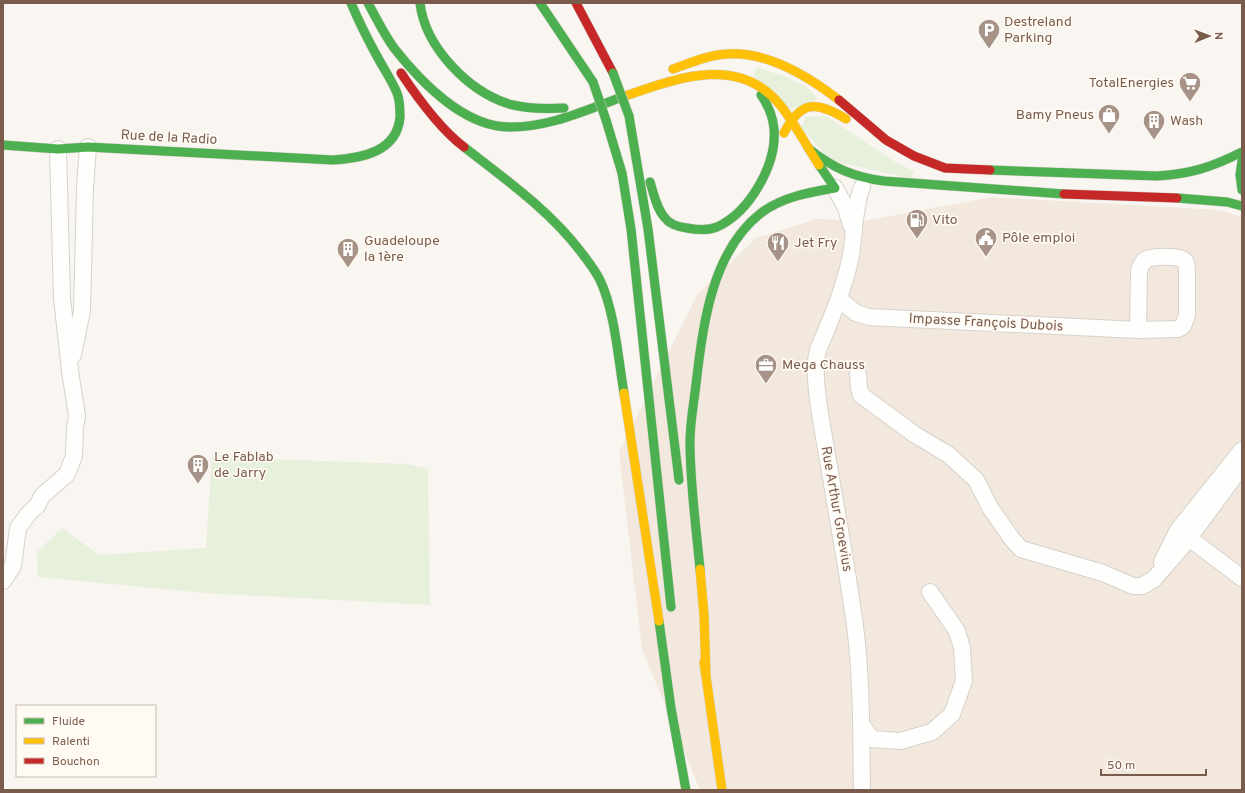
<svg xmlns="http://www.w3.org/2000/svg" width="1245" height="793" viewBox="0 0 1245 793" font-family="Overpass,sans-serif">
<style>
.residential{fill:#f2e8de}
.green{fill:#e7f0db}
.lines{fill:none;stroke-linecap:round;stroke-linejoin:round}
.street-casing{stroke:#d7d1cb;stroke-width:18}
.fast-casing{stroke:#d9d2cb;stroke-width:10}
.slow-casing{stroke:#d9d2cb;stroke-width:10}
.jam-casing{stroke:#d9d2cb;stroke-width:10}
.street{stroke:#fefefd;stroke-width:16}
.fast{stroke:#4caf50;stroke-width:9}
.slow{stroke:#ffc107;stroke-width:9}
.jam{stroke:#c62828;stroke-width:9}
.fast-bridge-casing{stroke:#dad1cc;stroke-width:10;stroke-linecap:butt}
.fast-bridge{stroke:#4caf50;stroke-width:9}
.labels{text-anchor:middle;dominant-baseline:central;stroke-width:3.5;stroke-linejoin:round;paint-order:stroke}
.poi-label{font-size:14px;fill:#7a5c4d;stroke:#fffaf3;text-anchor:start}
.street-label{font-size:14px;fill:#7a5c4d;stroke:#fffaf3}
</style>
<rect width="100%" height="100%" fill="#f9f5f0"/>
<!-- residential -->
<path class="residential" d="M991,197L1220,210L1242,217V790H700L642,649L619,452L697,295L756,238L817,219L864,221Z"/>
<!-- green -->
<path class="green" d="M757,67C778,75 805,80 818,99L789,110L753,76Z
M826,116L897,163L914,171L912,179L830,160L801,127L806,117Z
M212,457L406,464L428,469L430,605L205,593L38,577L37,552L62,528L99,555L206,548Z"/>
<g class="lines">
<!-- street casing -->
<g class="street-casing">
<path id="street" d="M835,188L846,208L851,225
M839,299L856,313L869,317L1138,330L1178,329L1183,326L1187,315V270C1187,267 1187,264 1185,261C1180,255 1151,256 1145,260C1142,263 1140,267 1139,271L1138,330
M73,355L82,311L85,188L88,147
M858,374L859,388L861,395L914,434L949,455L976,480L991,509L1012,539L1021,549L1103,573L1133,586H1142L1154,579L1186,542L1242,466
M1181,532L1242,578
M1162,562L1178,530L1242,450
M3,581L13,566L18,528L29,513L37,506L42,496L67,474L74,456L75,428L77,416L70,371L62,298L58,149
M861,724L872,739L900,741L932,732L952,714L964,681L962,648L957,631L930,592
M862,790C861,735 862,680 855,626C847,567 836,508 826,449C822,423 811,374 818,350C830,321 843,292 850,260C855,236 853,211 862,187"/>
</g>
<!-- fast casing -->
<g class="fast-casing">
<path id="fast" d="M368,3C376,18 384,34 394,48C420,81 463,126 508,127C548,128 586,110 622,97
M420,3C425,47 468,91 509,104C528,109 545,109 564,108
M540,3L593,82
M629,116L648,229L679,480
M606,120L622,173L631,229L671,607
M3,145L58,149L88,147L333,160
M464,147C505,179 549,210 581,252C588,261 595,270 600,280C615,312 618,358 624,393
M809,149C833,168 853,177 884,181L1064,194
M333,160C362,158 397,152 400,117C400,109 400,100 397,93C392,81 384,69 378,58C368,40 359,22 351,3
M1242,161L1240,175L1242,190
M990,170L1157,176C1191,174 1212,167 1242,152
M650,182C654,194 656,208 665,218C670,225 679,227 687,228C697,230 707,231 717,227C750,212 777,164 774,129C773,116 768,105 761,95
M1177,198L1227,202L1242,206
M700,569C696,526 690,484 690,442C690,422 694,403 696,384C703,326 711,252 761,213C782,197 810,192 835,188L819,165
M659,621L671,708L686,790"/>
</g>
<!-- slow casing -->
<g class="slow-casing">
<path id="slow" d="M673,69C690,63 708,55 727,54C767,51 808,76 839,100
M622,97C675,79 739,53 781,106C795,124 806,145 819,165
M784,133C801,100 816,101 846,119
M624,393L659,621
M700,569L704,615L706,676
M704,662L722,790"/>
</g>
<!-- jam casing -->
<g class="jam-casing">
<path id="jam" d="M576,3L613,73
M401,73C417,97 440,129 464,147
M839,100L886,140
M886,140L914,156L945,168L990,170
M1064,194L1177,198"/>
</g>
<!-- street -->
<use href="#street" class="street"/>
<!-- fast -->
<use href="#fast" class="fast"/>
<!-- slow -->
<use href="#slow" class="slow"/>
<!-- jam -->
<use href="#jam" class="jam"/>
<!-- fast-bridge casing -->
<g class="fast-bridge-casing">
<path id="fast-bridge" d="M613,73L629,116
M593,82L606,120"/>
</g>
<!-- fast-bridge -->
<use href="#fast-bridge" class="fast-bridge"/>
</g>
<!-- icons -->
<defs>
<g id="parking-pin" transform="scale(1.15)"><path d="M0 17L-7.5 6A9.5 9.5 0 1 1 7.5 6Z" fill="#a69286" stroke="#fffaf3"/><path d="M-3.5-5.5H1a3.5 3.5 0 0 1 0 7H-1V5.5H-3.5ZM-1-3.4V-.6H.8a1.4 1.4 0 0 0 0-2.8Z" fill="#fff"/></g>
<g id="supermarket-pin" transform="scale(1.15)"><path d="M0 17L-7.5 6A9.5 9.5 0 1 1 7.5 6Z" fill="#a69286" stroke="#fffaf3"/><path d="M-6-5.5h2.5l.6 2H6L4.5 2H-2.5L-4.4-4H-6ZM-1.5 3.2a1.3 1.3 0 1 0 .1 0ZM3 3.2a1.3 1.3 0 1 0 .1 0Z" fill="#fff"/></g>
<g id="shop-pin" transform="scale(1.15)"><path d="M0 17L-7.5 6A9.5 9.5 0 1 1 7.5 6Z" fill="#a69286" stroke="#fffaf3"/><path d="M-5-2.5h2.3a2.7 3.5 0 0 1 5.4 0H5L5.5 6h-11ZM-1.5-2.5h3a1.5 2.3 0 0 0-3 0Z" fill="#fff"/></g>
<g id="building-pin" transform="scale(1.15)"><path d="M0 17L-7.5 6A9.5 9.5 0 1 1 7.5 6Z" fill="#a69286" stroke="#fffaf3"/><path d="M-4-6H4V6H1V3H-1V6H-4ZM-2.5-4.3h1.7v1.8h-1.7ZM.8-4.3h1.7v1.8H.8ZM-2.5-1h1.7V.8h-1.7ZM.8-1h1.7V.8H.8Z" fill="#fff"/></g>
<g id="fuel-pin" transform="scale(1.15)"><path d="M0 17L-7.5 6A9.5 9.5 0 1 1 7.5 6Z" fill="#a69286" stroke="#fffaf3"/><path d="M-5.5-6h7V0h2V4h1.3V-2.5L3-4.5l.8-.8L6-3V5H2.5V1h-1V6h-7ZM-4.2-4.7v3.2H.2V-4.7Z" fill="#fff"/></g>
<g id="civic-pin" transform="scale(1.15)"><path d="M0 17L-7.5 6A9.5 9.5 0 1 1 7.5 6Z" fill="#a69286" stroke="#fffaf3"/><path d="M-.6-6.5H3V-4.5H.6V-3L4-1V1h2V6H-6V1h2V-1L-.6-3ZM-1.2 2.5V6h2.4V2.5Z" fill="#fff"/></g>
<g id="restaurant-pin" transform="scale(1.15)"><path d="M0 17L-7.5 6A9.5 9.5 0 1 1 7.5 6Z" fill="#a69286" stroke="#fffaf3"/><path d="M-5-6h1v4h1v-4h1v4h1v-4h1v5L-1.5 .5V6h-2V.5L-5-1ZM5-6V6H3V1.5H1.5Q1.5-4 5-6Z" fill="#fff"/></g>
<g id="office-pin" transform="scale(1.15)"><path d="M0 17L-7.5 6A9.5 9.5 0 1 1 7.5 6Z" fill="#a69286" stroke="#fffaf3"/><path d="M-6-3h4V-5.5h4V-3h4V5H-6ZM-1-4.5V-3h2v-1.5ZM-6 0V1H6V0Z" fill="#fff"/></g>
</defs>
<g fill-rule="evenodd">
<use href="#parking-pin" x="989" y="30"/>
<use href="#supermarket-pin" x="1190" y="83"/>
<use href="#shop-pin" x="1109" y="115"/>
<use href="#building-pin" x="1154" y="121"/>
<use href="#fuel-pin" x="917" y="220"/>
<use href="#civic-pin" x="986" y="238"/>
<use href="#restaurant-pin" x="778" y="243"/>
<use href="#building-pin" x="348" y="249"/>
<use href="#office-pin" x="766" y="365"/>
<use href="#building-pin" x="198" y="465"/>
</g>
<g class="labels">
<!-- poi labels -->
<g class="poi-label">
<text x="1004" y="22">Destreland<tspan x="1004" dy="16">Parking</tspan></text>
<text x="1174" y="83" text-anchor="end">TotalEnergies</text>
<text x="1094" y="115" text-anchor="end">Bamy Pneus</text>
<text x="1170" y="121">Wash</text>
<text x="932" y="220">Vito</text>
<text x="1002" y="238">Pôle emploi</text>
<text x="364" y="241">Guadeloupe<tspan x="364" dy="16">la 1ère</tspan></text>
<text x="794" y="243">Jet Fry</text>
<text x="782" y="365">Mega Chauss</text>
<text x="214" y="457">Le Fablab<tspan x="214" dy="16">de Jarry</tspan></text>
</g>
<!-- street labels -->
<g class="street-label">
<text transform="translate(169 138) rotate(3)">Rue de la Radio</text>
<text transform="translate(986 323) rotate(3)">Impasse François Dubois</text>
<text transform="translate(836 509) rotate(80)">Rue Arthur Groevius</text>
</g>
</g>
<!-- border -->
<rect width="1245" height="793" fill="none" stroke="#7a5c4d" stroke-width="8"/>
<!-- legend -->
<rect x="16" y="705" width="140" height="72" fill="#fffaf3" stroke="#cabbb1"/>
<rect x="24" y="718" width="20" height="6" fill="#4caf50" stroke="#cabbb1"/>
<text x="52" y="725" font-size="12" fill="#7a5c4d">Fluide</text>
<rect x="24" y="738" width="20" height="6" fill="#ffc107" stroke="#cabbb1"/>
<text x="52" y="745" font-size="12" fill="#7a5c4d">Ralenti</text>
<rect x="24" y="758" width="20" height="6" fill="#c62828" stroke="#cabbb1"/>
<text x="52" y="765" font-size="12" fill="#7a5c4d">Bouchon</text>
<!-- north arrow -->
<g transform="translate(1209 36) rotate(89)" stroke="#fffaf3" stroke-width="3" paint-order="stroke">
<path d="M0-3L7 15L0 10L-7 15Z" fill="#7a5c4d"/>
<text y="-6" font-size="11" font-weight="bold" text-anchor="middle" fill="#7a5c4d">N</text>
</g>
<!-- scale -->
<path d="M1101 769v6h105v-6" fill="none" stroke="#7a5c4d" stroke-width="2"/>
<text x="1107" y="769" font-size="12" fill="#7a5c4d" stroke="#fffaf3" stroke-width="3" paint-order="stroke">50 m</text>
</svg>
